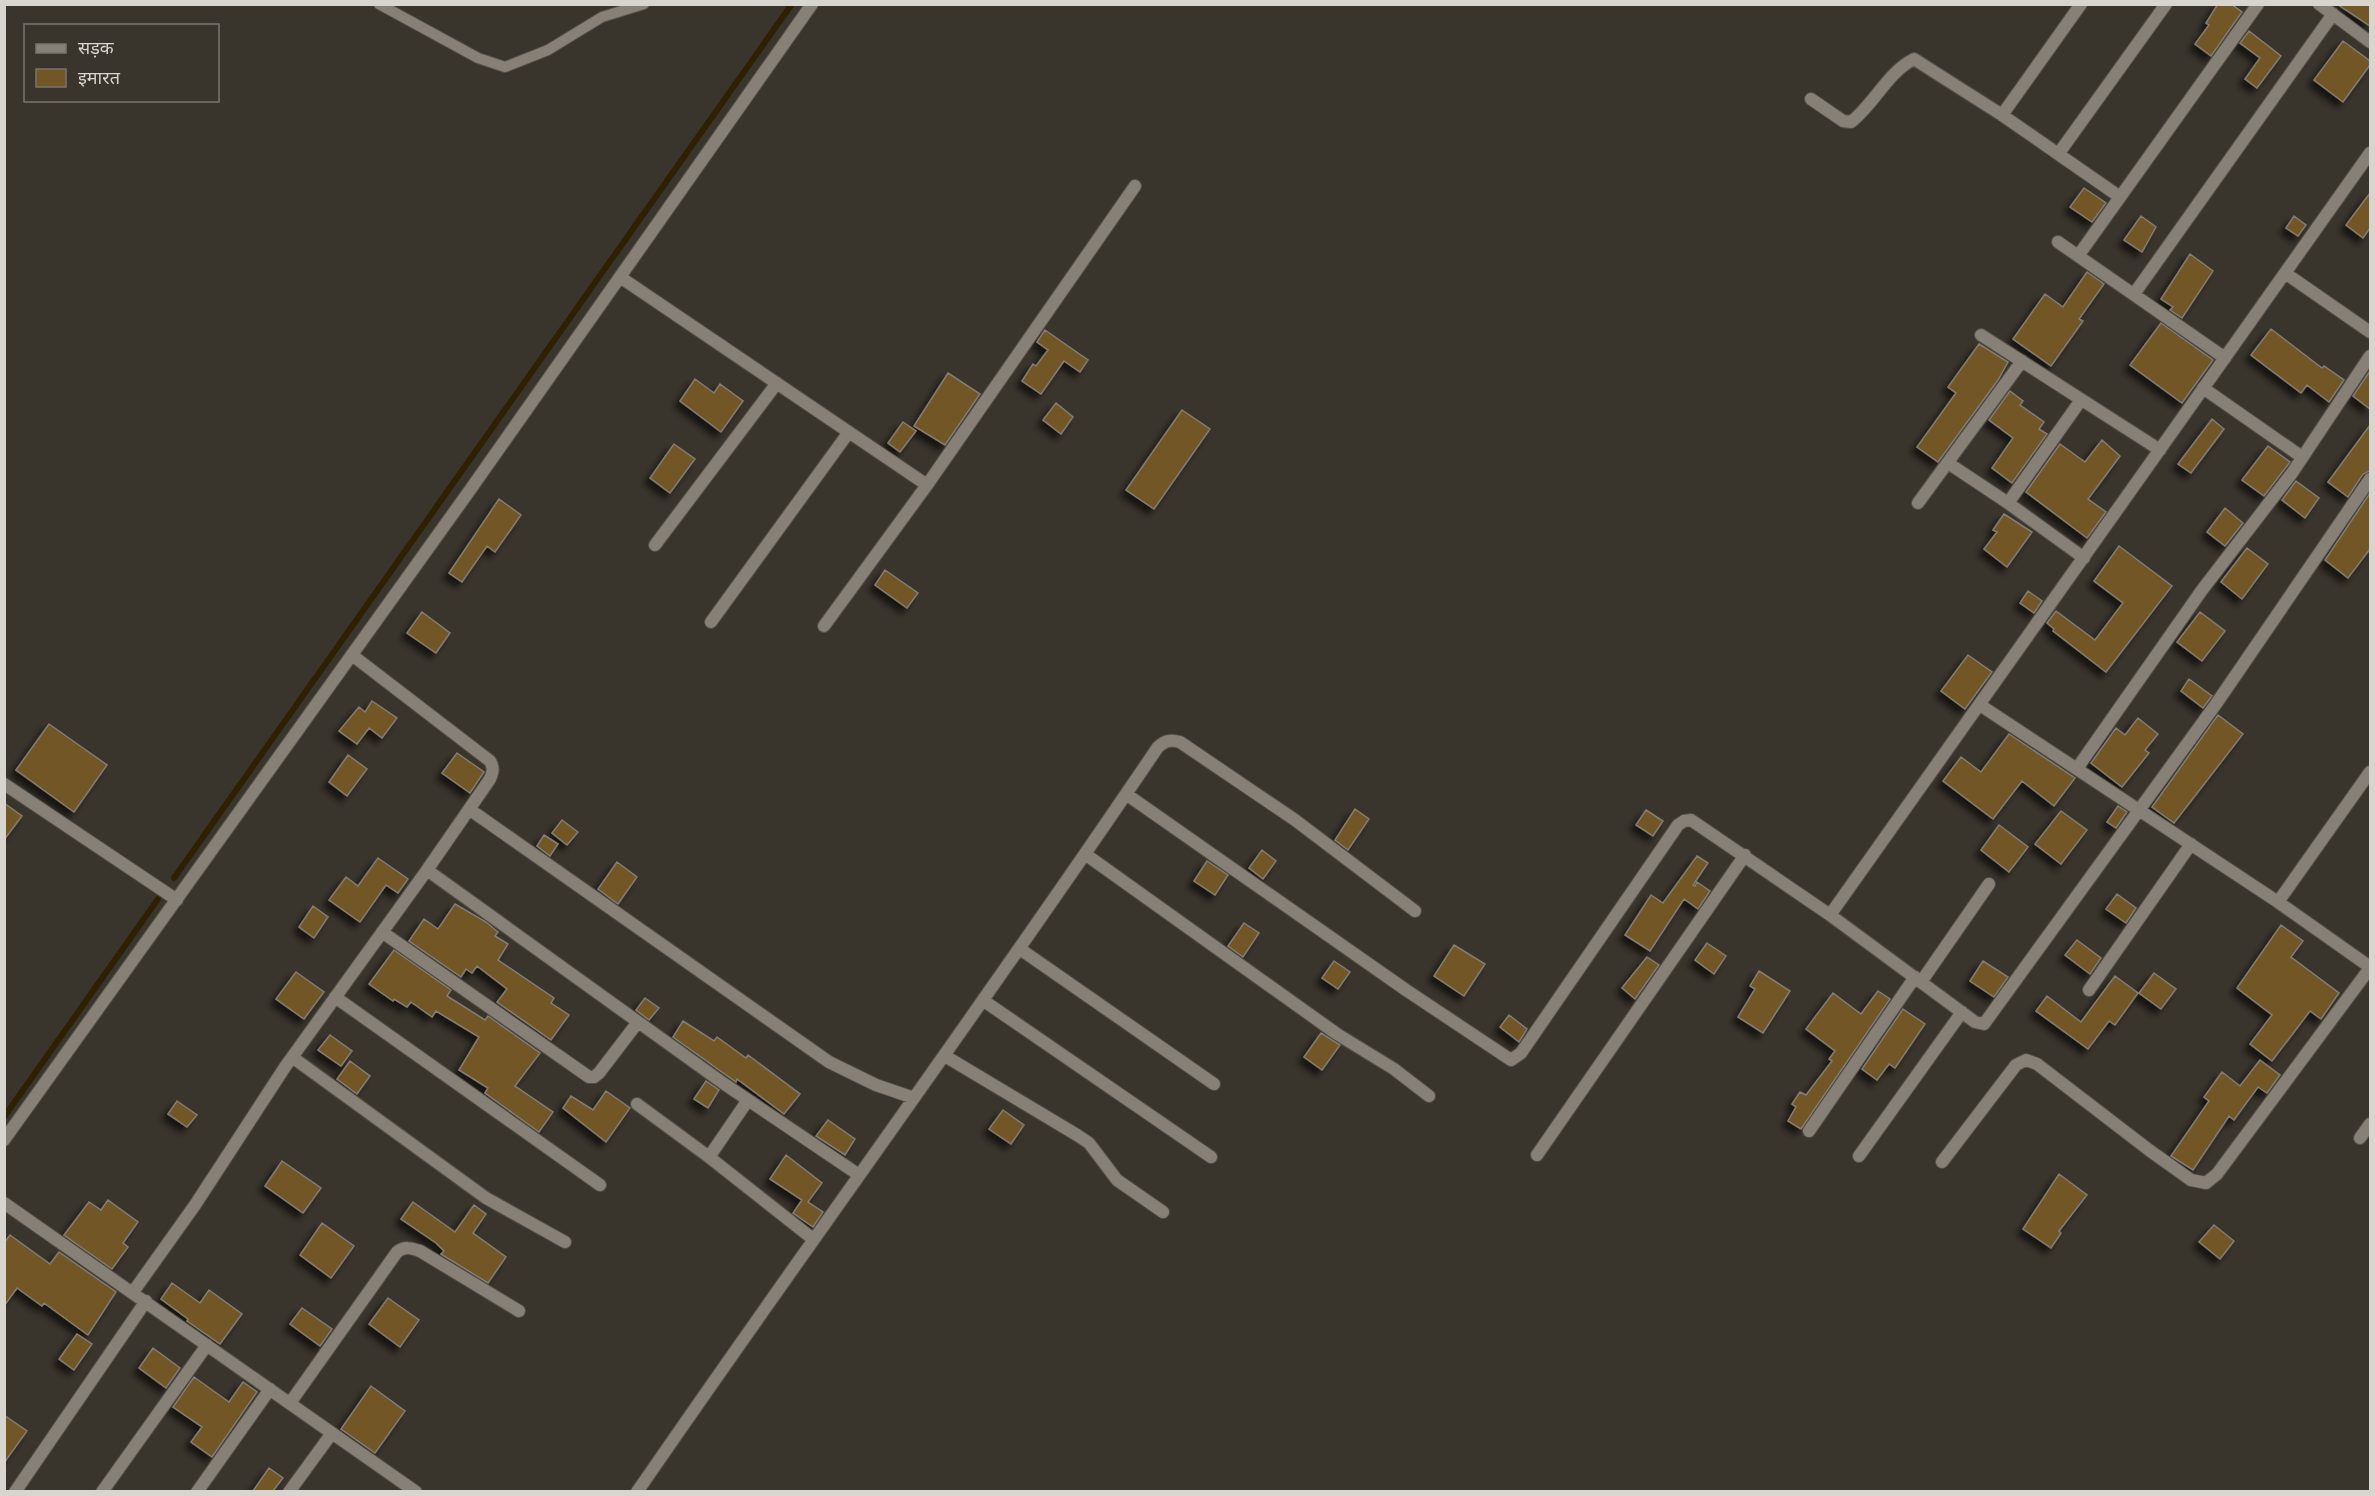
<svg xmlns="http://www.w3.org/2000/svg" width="2375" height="1496" viewBox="0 0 2375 1496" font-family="Signika,'Noto Sans Devanagari',sans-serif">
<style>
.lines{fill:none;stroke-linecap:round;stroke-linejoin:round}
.stream{stroke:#2f2002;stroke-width:6}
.building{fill:#725625;stroke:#837d74;stroke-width:1.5;filter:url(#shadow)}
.lane-casing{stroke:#545048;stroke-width:12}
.street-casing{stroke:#545048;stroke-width:14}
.lane{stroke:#868077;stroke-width:10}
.street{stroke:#868077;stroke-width:12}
</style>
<defs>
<filter id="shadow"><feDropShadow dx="-5.5" dy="5.5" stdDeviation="3" flood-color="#0009"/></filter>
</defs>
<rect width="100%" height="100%" fill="#39342c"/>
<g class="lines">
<!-- stream -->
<path class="stream" d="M174,878L792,4
M4,1117L158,899"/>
</g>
<!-- building -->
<path class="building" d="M2218,4H2231L2242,12L2211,56L2195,44L2209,25L2206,23Z
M2337,4H2370V26Z
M2249,31L2281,56L2257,88L2245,79L2260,58L2240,43Z
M2343,41L2370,61V65L2343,102L2314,80Z
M2084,188L2106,203L2092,222L2070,207Z
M2370,193V228L2363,238L2346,225Z
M2141,216L2156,227L2142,252L2124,240Z
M2294,216L2306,225L2298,236L2286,228Z
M2190,254L2213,271L2182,318L2170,310L2173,307L2161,299Z
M2087,272L2104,284L2079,319L2083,321L2051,366L2013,339L2045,294L2063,307Z
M2161,323L2213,360L2182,403L2130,365Z
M2271,329L2322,368L2324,366L2344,380L2329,402L2307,385L2301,393L2251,355Z
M1045,330L1088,360L1080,372L1064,361L1041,394L1022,381L1033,364L1036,366L1048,350L1037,342Z
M1979,344L2008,362L1998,380L1938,462L1917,447L1956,393L1948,387Z
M2370,371V409L2353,396Z
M948,373L980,394L945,445L914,426Z
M695,379L714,393L720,384L743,401L721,432L680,401Z
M2010,391L2023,401L2020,405L2044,422L2039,429L2047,434L2012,483L1992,468L2013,438L1989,420Z
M1056,403L1073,417L1061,434L1043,420Z
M1182,410L1210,429L1154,509L1126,490Z
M2212,419L2224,429L2191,473L2178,464Z
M903,422L916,431L900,452L888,443Z
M2370,425V471L2363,474L2348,497L2328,482Z
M2102,440L2120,456L2088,499L2106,512L2087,538L2026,492L2060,444L2085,462Z
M674,444L695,459L670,493L650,478Z
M2268,446L2290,462L2264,496L2242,480Z
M2296,481L2319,498L2305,518L2282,500Z
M2370,493V549L2348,578L2325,560Z
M499,499L521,515L495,552L487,546L462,582L449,573Z
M2225,508L2243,523L2225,546L2207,532Z
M2004,514L2032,532L2007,567L1984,549L1997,532L1993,530Z
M2119,546L2172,586L2106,672L2053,631L2054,629L2047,623L2056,611L2095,640L2123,603L2094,581Z
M2247,548L2268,564L2242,599L2221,582Z
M885,570L918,593L907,608L875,585Z
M2028,591L2042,601L2034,613L2020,603Z
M422,612L450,633L436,653L407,633Z
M2200,612L2225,631L2202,661L2177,642Z
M1968,655L1992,672L1965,709L1941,691Z
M2189,679L2212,696L2203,708L2181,691Z
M372,701L397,718L382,738L369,728L357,744L339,731L359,707L365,712Z
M2218,715L2243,734L2174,823L2152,807Z
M2138,718L2158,734L2145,750L2149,753L2122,787L2091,763L2116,728L2125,735Z
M49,724L107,765L74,812L16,770Z
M2009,734L2075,778L2054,806L2022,781L1993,819L1943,781L1961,757L1981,772Z
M457,753L484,772L470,793L442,773Z
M348,755L367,769L347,796L329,782Z
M4,803L22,816L4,840Z
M2118,806L2127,812L2116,828L2107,822Z
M1355,809L1369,819L1348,850L1335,840Z
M1646,810L1663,821L1653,836L1636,825Z
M2061,811L2087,830L2061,864L2035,844Z
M562,820L578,832L567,845L552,833Z
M1999,825L2028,847L2009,872L1981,850Z
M544,835L558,844L550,856L537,846Z
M1262,850L1276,861L1263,879L1249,868Z
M1697,856L1708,863L1693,885L1695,886L1697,882L1710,891L1698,909L1684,899L1650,951L1625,935L1651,895L1663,903Z
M378,858L408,879L398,893L386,885L360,922L329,900L346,877L358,886Z
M1207,861L1228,875L1215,895L1194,881Z
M617,862L637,877L618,904L598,889Z
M2117,894L2136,908L2126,923L2106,909Z
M455,904L486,922L498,932L495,936L508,944L498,960L554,998L551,1003L569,1015L551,1040L497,1002L507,989L477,966L472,973L466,969L461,977L409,941L424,919L438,929Z
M313,906L328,917L314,938L299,927Z
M1244,923L1259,933L1243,957L1228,946Z
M2281,925L2303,941L2291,957L2339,993L2321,1019L2310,1011L2272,1061L2250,1044L2272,1015L2237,988Z
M2077,940L2101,958L2090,974L2065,955Z
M1707,943L1726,956L1714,974L1695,960Z
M1454,945L1485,964L1464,996L1434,976Z
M394,950L451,990L447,996L485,1020L488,1016L540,1053L515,1086L553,1112L539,1132L485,1093L488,1088L459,1070L479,1037L436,1011L432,1017L411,1002L407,1007L394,999L393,1001L369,984Z
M1647,957L1659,965L1635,999L1622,988Z
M1334,961L1350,972L1338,989L1322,978Z
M1983,961L2008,977L1994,997L1970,981Z
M1759,971L1790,991L1763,1033L1738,1017L1755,989L1750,986Z
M296,972L324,992L304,1019L276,999Z
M2154,973L2176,989L2161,1009L2139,993Z
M2115,976L2138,993L2115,1025L2109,1021L2088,1049L2036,1011L2047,996L2081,1022Z
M1878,991L1890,999L1801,1129L1788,1121L1796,1107L1792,1104L1800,1092L1806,1095L1832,1061L1829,1059L1835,1051L1806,1029L1833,993L1861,1014Z
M645,998L659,1008L649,1020L636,1010Z
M1903,1009L1925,1024L1895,1068L1889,1064L1877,1080L1862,1069Z
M1509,1015L1527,1029L1519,1042L1500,1027Z
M683,1021L714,1041L717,1037L746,1058L748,1055L800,1094L784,1114L737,1079L736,1082L673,1037Z
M1321,1033L1340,1045L1322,1070L1304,1057Z
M330,1035L352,1051L341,1066L318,1050Z
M2260,1060L2280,1075L2267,1093L2258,1087L2234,1120L2229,1116L2193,1170L2171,1156L2209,1101L2204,1097L2222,1072L2240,1086Z
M350,1061L370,1076L357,1094L337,1079Z
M706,1081L719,1090L708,1108L694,1099Z
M606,1091L630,1108L606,1142L563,1108L571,1096L593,1110Z
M177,1101L197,1115L187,1127L168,1114Z
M1003,1110L1024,1125L1011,1144L989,1129Z
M828,1120L855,1139L845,1155L816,1136Z
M786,1155L822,1183L808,1202L823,1212L813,1227L793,1213L802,1200L770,1179Z
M282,1161L321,1188L303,1213L265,1186Z
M2059,1174L2087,1195L2059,1231L2061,1233L2051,1248L2023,1229Z
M108,1200L138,1222L123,1243L128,1247L112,1269L64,1235L89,1202L101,1210Z
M413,1202L455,1232L474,1205L486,1214L473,1233L506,1257L488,1283L441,1254L444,1251L436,1243L401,1219Z
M322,1223L354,1246L331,1278L300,1255Z
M2214,1225L2234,1241L2220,1259L2199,1242Z
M10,1235L50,1264L59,1252L116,1292L88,1335L44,1303L42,1306L17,1288L4,1306V1243Z
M172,1283L200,1303L209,1290L242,1314L220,1344L187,1321L188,1319L161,1299Z
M388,1298L419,1320L400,1347L369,1324Z
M302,1308L332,1329L320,1346L290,1324Z
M77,1334L92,1344L74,1370L59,1359Z
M153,1348L180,1368L166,1388L139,1368Z
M194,1377L229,1402L243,1382L257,1392L212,1457L191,1442L202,1427L173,1407Z
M371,1386L405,1411L375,1453L341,1429Z
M4,1415L27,1431L4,1463Z
M269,1468L283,1478L273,1491H253Z"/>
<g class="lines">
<!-- lane casing -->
<g class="lane-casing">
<path id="lane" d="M379,4L478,58L505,67L548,50L602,17L644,4"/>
</g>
<!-- street casing -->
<g class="street-casing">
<path id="street" d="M2319,4L2370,42
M1811,99L1843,121L1851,122C1874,104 1888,72 1914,59L2002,115L2120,197
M2002,115L2081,4
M2059,153L2166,4
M2058,242L2225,358
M2078,256L2258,4
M2285,273L2370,332
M620,277L927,485L1135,186
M2134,294L2333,14
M1981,335L2160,450
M2203,388L2302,457
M1948,463L2008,503L2084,558
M1918,503L2022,361
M2008,503L2081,400
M655,545L777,383
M711,622L849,432
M824,626L927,485
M352,655L490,761C494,768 493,772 490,779L427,870
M1980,705L2278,902L2370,967
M2078,767L2202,590L2292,473L2370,356
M4,784L177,900
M1126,794L1158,747C1165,741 1170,739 1180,742L1295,820L1415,911
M469,809L829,1062L876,1085L914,1098
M1085,854L1337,1034L1394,1069L1429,1096
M2278,902L2370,772
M1830,915L2370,153
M382,932L589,1077H594L599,1073L638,1022
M1020,949L1214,1084
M1921,982L1989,884
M2089,990L2191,844
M335,997L600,1185
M984,1001L1211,1157
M945,1056L1077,1135L1089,1143L1117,1180L1163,1212
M292,1057L486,1198L565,1242
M637,1104L709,1157L813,1239
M1809,1131L1915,977
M2360,1138L2370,1124
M4,1140L470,490L812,4
M1537,1155L1745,855
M1859,1156L1962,1012
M709,1157L748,1100
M1942,1162L2016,1065L2026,1060L2037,1064L2149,1150L2191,1180L2206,1183L2217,1174L2370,968
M4,1203L416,1492
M133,1292L195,1205L285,1067L427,870L723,1083L859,1175
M290,1403L397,1252C405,1246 411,1248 420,1251L519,1311
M15,1492L146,1301
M102,1492L207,1345
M197,1492L270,1389
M289,1492L332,1433
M637,1492C798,1258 966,1029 1126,794L1406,990L1511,1060L1521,1053L1678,825L1684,821L1691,820L1830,915L1975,1022L1984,1024L2216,704L2370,479"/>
</g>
<!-- lane -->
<use href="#lane" class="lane"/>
<!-- street -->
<use href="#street" class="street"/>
</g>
<!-- border -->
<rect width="2375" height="1496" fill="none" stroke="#d8d5cf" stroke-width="12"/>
<!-- legend -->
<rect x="24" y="24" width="195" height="78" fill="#39342c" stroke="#79746d" stroke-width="1.5"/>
<rect x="36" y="44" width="30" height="9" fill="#868077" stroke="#79746d" stroke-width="1.5"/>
<text x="78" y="54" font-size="18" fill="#d8d5cf">सड़क</text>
<rect x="36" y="69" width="30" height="18" fill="#725625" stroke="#79746d" stroke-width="1.5"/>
<text x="78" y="84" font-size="18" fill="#d8d5cf">इमारत</text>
</svg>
